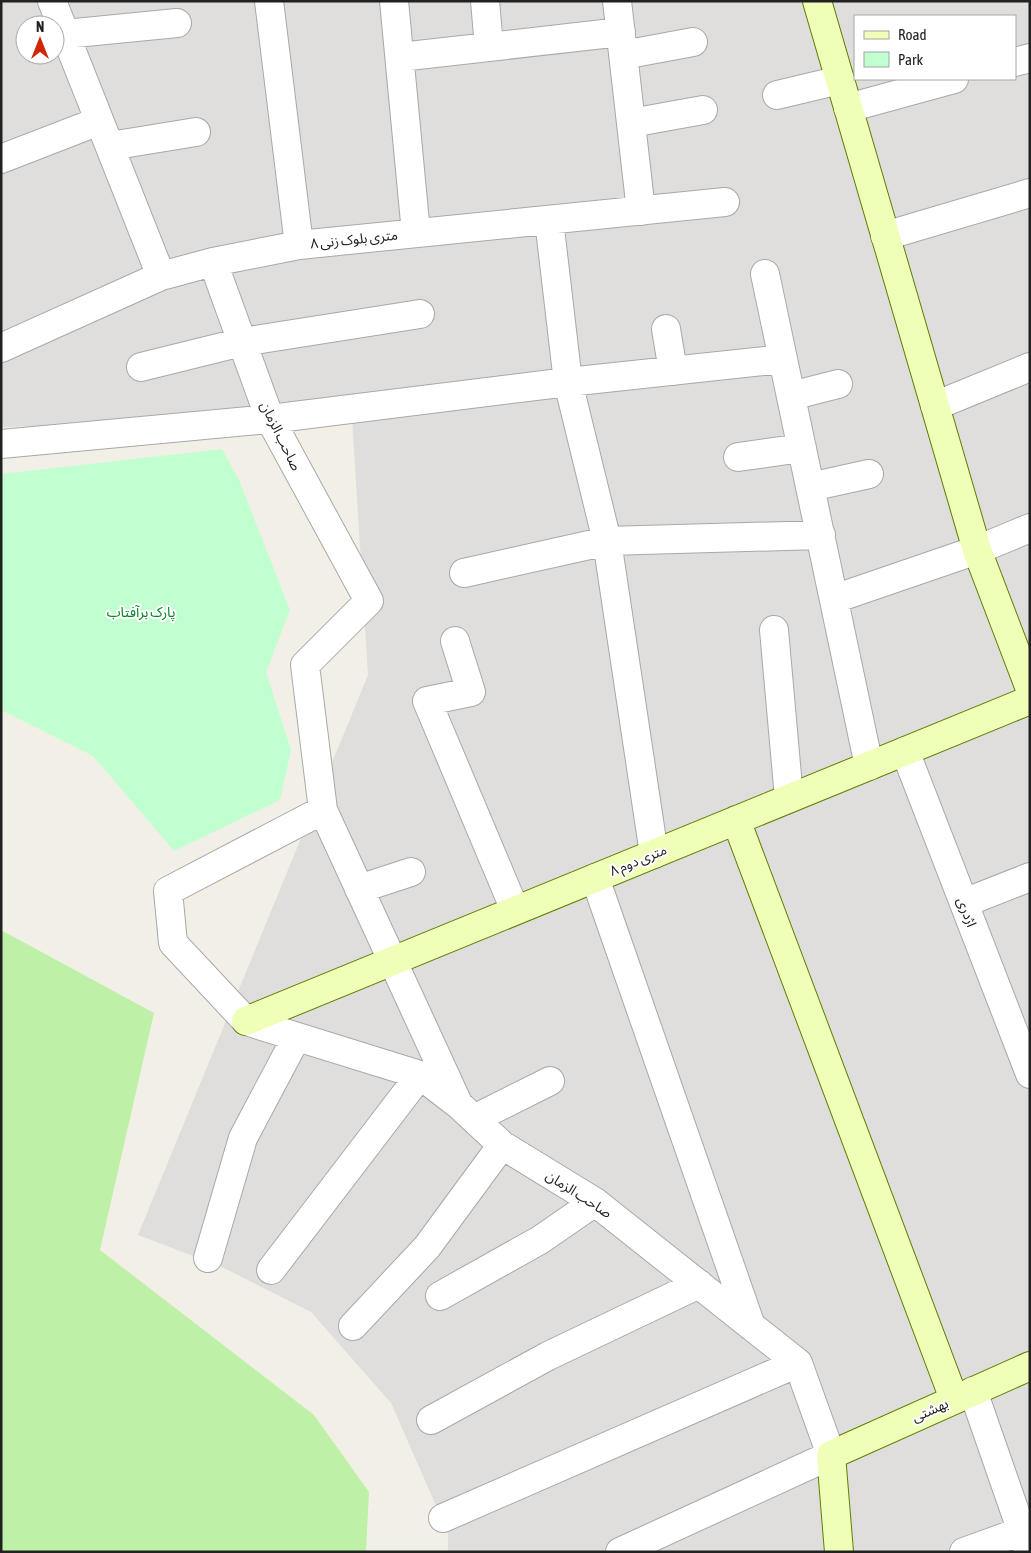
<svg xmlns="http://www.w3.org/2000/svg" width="1031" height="1553" viewBox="0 0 1031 1553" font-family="'Asap Condensed','Noto Sans Arabic',sans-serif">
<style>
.residential{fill:#dfdedd;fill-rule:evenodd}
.grass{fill:#bff0a8}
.park{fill:#c1ffd0}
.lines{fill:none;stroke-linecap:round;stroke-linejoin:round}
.street-casing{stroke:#a8a8a8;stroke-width:30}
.secondary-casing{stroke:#5b7f00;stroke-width:30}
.street{stroke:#fff;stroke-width:28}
.secondary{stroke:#efffb7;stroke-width:28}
.labels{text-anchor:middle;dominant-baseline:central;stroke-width:4;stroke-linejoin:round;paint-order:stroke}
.street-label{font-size:14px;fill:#212121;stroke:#fff}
.park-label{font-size:14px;fill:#028624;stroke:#fff}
</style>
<rect width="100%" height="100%" fill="#f2f0e6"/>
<!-- residential -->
<path class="residential" d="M1,1H1030V1552H448V1533L391,1403L311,1312L222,1267L138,1235L368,675L352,418L1,427ZM855,16H1015V79H855ZM25,25H55V55H25Z"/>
<!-- grass -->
<path class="grass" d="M1,930L154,1013L100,1250L314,1415L369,1492L366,1552H1Z"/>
<!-- park -->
<path class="park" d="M222,449L239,480L290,610L266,672L291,750L280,800L174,851L93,756L1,710V474Z"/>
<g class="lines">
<!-- street casing -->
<g class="street-casing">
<path id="street" d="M52,1L161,276
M269,1L299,245
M394,1L416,233
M485,1L489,47
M617,1L641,211
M65,34L177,23
M623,55L693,42
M400,57L621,32
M1015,62L1030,58
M777,95L840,80
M848,108L954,79
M631,123L703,110
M110,146L196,132
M1,159L99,121
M549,220L568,382L607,541L654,854
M885,236L1030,193
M213,262L270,419L369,601L305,665L323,810L457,1101
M765,274L869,766
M666,329L673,371
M1,348L161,276L213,262L299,245L725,202
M141,367L242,342L420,314
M791,396L838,384
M935,406L1030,367
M1,444L270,419L568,382L783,359
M738,457L802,448
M810,487L869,474
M464,573L607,541L821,535
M834,599L977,550L1030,528
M774,630L789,798
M455,641L471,692L427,701L515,910
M905,751L1030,1074
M323,810L168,891L173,943L246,1021L420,1075L459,1105L502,1145L595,1202L798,1363L831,1455L620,1552
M595,878L751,1326
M359,889L411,872
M964,903L1030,877
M474,1119L550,1081
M208,1258L243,1138L296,1038
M271,1270L420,1075
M440,1296L540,1240L595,1202
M353,1326L427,1247L502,1145
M973,1391L1029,1552
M431,1420L548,1356L699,1284
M443,1518L798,1363
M964,1552L1030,1528"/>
</g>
<!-- secondary casing -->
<g class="secondary-casing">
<path id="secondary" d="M817,1L977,550L1030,689
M736,820L954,1399
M246,1021L1030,700
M839,1552L831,1455L1030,1366"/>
</g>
<!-- street -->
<use href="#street" class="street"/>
<!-- secondary -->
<use href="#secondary" class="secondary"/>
</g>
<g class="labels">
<!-- street labels -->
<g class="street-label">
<text transform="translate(354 239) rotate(-6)">۸ متری بلوک زنی</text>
<text transform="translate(281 436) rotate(64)">صاحب الزمان</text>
<text transform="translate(638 860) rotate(-22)">۸ متری دوم</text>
<text transform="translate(967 912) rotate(69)">اژدری</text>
<text transform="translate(579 1194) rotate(33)">صاحب الزمان</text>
<text transform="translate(930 1410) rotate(-24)">بهشتی</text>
</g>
<!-- park labels -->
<g class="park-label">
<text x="141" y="612">پارک برآفتاب</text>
</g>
</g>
<!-- border -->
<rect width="1031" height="1553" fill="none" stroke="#212121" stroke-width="5"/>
<!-- legend -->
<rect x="854" y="15" width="162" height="65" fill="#ffffff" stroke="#a6a6a6"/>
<rect x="864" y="31" width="25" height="8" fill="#efffb7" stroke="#a6a6a6"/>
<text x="898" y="40" font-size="15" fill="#212121">Road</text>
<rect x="864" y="52" width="25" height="15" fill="#c1ffd0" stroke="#a6a6a6"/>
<text x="898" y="65" font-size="15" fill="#212121">Park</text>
<!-- north arrow -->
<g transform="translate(40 40)"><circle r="24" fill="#ffffff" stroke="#a6a6a6"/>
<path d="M0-4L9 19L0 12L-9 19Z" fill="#d12400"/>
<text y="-8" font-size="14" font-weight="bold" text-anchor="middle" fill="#212121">N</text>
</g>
</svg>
